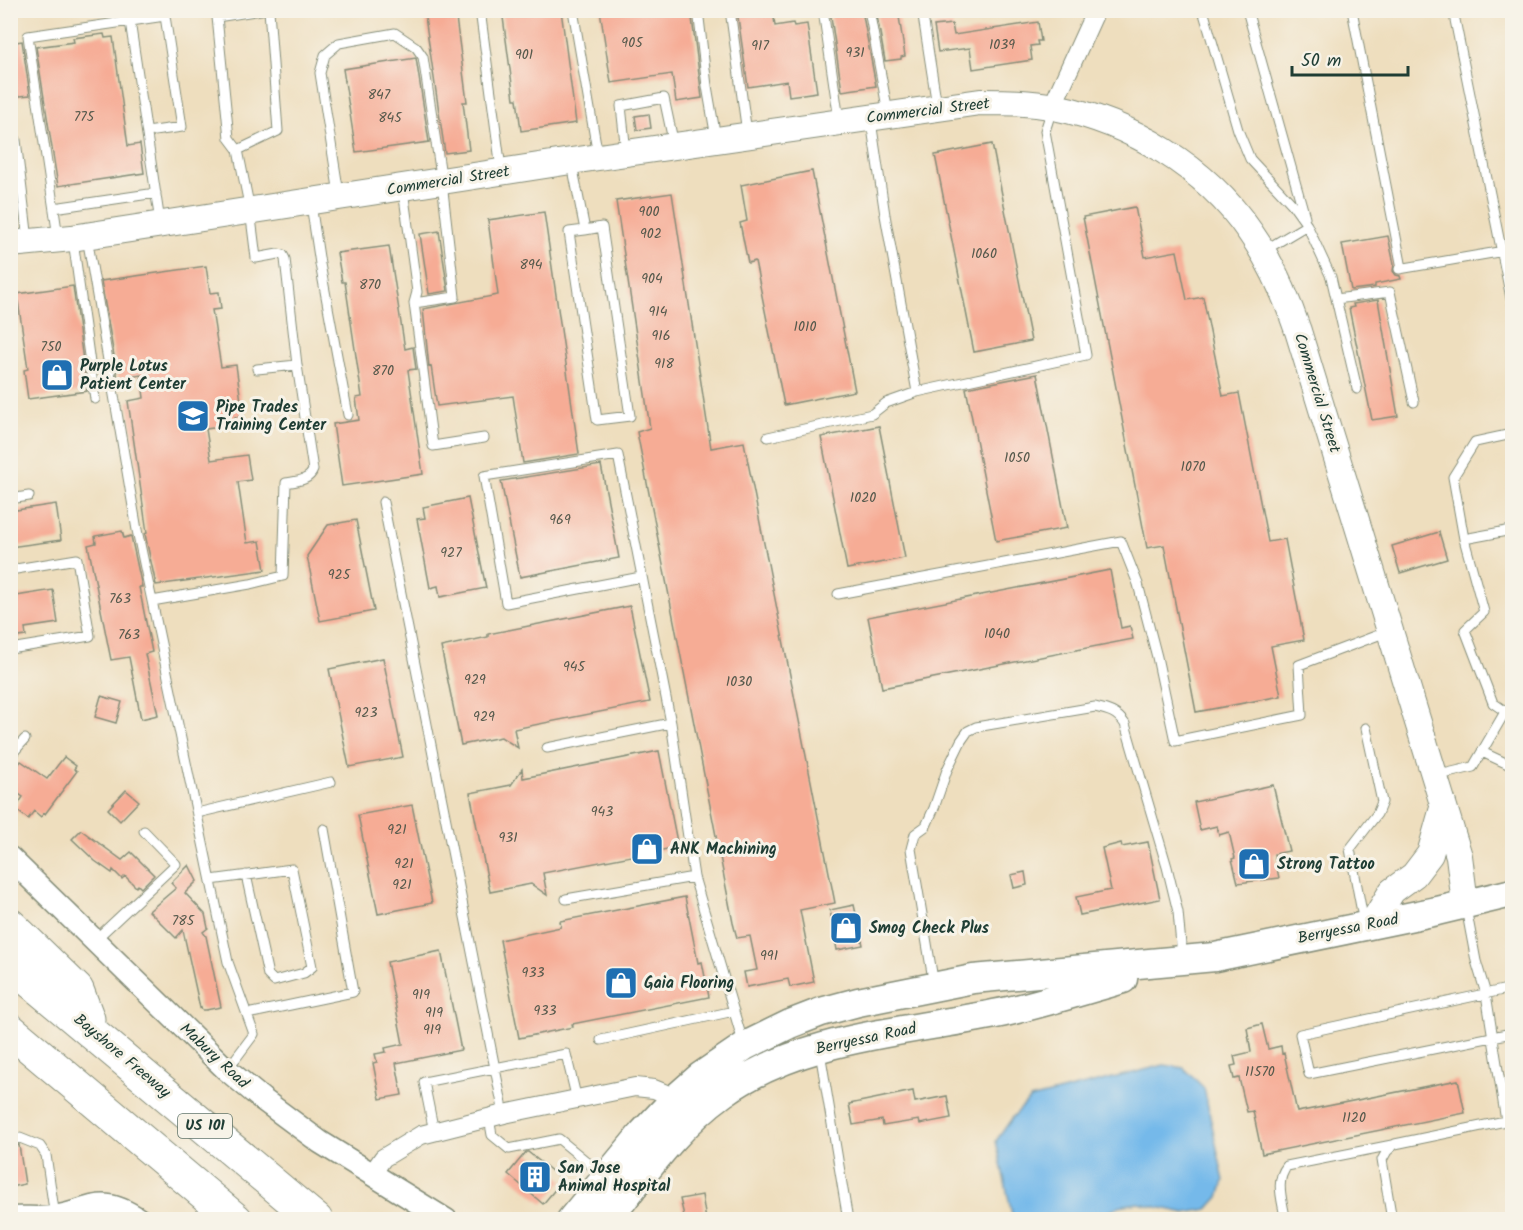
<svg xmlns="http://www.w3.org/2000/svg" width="1523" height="1230" viewBox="0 0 1523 1230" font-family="Kalam,sans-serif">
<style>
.water{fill:#74b9ea;stroke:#4a7b8f;stroke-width:1.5}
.building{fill:#f6ac95}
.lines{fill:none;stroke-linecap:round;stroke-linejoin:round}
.service-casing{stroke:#868e79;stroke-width:11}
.minor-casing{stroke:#868e79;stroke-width:20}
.tertiary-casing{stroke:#868e79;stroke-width:25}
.secondary-casing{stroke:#868e79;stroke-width:28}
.primary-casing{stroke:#868e79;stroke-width:31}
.motorway-casing{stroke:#868e79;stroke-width:35}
.service{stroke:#fff;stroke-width:9}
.minor{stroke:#fff;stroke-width:18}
.tertiary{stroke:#fff;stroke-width:22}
.secondary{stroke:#fff;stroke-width:26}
.primary{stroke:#fff;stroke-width:28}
.motorway{stroke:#fff;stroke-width:33}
.labels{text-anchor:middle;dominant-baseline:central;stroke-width:6;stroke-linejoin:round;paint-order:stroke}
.number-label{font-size:14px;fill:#55594c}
.shield{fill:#f7f3e8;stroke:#60746a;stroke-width:1.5}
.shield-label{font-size:15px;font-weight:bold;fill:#1f3d34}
.street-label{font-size:16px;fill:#1f3d34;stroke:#f7f3e8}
.poi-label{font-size:16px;font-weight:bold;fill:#1f3d34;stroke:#f7f3e8;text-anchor:start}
</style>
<rect width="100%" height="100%" fill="#f7f3e8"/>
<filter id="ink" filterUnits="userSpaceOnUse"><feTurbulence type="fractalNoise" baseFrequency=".0167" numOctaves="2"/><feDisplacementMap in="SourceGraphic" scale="12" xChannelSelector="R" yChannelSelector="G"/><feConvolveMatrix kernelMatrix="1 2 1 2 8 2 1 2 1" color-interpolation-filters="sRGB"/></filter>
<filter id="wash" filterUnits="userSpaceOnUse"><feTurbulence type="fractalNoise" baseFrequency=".008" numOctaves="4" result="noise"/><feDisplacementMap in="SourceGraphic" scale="24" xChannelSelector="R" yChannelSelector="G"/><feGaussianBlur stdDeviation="1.35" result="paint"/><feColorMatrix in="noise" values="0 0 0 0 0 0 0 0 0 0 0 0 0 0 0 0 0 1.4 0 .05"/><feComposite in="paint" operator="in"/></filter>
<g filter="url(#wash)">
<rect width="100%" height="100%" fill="#eedebe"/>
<!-- water -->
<path class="water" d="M1164,1065L1184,1068L1204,1088L1224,1181L1219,1197L1208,1209L1185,1213L1138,1203L1119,1206L1098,1219H1013L996,1141L1013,1117L1030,1099Z"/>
<g id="blocks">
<!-- building -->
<path class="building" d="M424,10H455L467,102H463L469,150L445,153Z
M502,10H561L576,123L521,131L517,99H514Z
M600,10H691L702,98L676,102L672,74L611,83Z
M737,10H773L775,26L793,23L794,26L807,24L817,92L789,96L787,81L748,87Z
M830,10H862L876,86L842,91Z
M876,10H898L905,56L901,57V59L885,61Z
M1038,22L1041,41H1037L1038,45L1030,46L1032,60L973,69L970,48L938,52L934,26L952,24L954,35Z
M104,34L105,38L113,37L128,146L140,144L144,173L58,186L36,47L74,42L73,38Z
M22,41L30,95L10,97V43Z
M416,58L429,142L356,152L343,69Z
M649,114L651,128L637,130L635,116Z
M992,144L1031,341L974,352L935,155Z
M812,171L855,391L784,405L755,261L748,263L740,223L747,221L741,185Z
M672,193L711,448L744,442L835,903L800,910L814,982L790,987L788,979L747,987L744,972L757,970L750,936L737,938L733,923L637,432L650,428L616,201Z
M1135,207L1145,257L1177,251L1187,300L1203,297L1223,396L1239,393L1268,542L1285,539L1304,640L1271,646L1281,696L1196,712L1164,545L1147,548L1083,217Z
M544,212L579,454L523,463L513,396L437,406L431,366L429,367L423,309L498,295L488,220Z
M439,231L448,291L429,294L420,234Z
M1388,236L1394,264L1393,271L1396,275L1400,276L1401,279L1375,284V287L1351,290L1342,244Z
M389,246L405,349L413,347L416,369L408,370L423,474L342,486L333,424L359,420L356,398L362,397L345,282H342L337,253Z
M206,266L210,293L219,292L221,309L212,310L221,367L236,365L243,416L235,417L236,425L206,429L211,460L247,455L251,480L238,482L247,543L260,541L265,570L156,585L145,534L147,533L128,401L144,398L141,375L118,379L101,281Z
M73,286L87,391L28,399L24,370L28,369L17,294Z
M1378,300L1398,416L1372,420L1349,308L1354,307L1353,304Z
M1037,374L1067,528L996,541L966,388Z
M879,426L905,558L847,569L821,437Z
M601,465L619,558L520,577L501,481Z
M468,498L486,588L440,597L438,586L430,588L417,519L425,518L423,507Z
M56,504L61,540L10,547V511Z
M356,520L374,611L320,621L307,556L328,525Z
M122,531L124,538L131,536L142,587H139L152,652L145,654L158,715L141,719L129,657L111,660L88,545L96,543L95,536Z
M1439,532L1447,559L1400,573L1392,546Z
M1110,570L1121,628L1130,626L1133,639L882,688L868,617Z
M53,590L58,623L25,628L26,636L10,638V597Z
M630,606L650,702L514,729L518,748L501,737L461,745L441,647L488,637V634Z
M383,658L403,757L349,767L329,669Z
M101,696L122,702L116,723L95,717Z
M659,751L678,847L543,873L547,895L531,884L490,892L470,793L511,785L522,769L523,778Z
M64,757L76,766L74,769L77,771L45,814L44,813L41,817L34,811L28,819L15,809L23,797L10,788V775L21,761L47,779Z
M1273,785L1289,851L1274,854L1279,878L1238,883L1232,859L1235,858L1229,832L1219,835L1217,826L1200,830L1194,802Z
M126,790L139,801L120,821L108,809Z
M412,805L432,903L378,914L358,815Z
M81,830L122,860L131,852L154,875L141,888L138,885L136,887L125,876L122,879L113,870L112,873L95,861L72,839Z
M1148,842L1160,899L1080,915L1076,897L1111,890L1102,848L1121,843L1122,847Z
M189,865L197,881L185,893L205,914L208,928L203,932L206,936L221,1007L206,1010H202L201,1007L200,1008L183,930L176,938L149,911L176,888L171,883Z
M1025,872L1027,885L1014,888L1011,875Z
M685,897L698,963L702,962L709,997L572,1024L573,1027L519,1038L500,940L561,927L560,921Z
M854,905L863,945L837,950L830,910Z
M441,951L461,1050L396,1063L402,1095L380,1099L373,1063L377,1062L375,1054L386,1052L385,1048L403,1044L387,962Z
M1262,1024L1268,1049L1281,1046L1282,1054L1284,1053L1297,1112L1458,1080L1465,1113L1262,1154L1253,1111L1247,1112L1239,1078L1234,1079L1231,1066L1236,1065L1234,1056L1251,1052L1247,1028Z
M913,1091L915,1102L947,1096L951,1118L920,1124L919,1120L883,1126L882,1120L853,1125L849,1104Z
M19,1145L25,1184L10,1187V1147Z
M526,1152H528L563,1180L543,1204L508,1174Z
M702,1195L706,1220H685L680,1199Z"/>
</g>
</g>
<g filter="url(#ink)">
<use href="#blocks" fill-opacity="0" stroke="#868e79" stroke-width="1.5"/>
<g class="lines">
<!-- service casing -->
<g class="service-casing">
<path id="service" d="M480,10L501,169
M573,10L598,156
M698,10L707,86L716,138
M730,10L747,133
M823,10L839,120
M869,10L888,113
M922,10L937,106
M1203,10L1238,130L1250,159L1292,204L1307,225L1331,277L1357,389
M1247,10L1305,217
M1352,10L1402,268
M1453,10L1512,303
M130,21L160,222
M10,140H16L28,240
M238,150L278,131L269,10
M626,152L621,106L664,98L674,145
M572,164L585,230L569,232L597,420L630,416L602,227L585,230
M10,167L19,170L10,178
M403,190L417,292L414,303L433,446L484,438
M339,194L320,73L325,55L339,43L395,33L416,47L423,57L442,182L455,297L414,303
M311,204L320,264L348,415
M54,208L156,193
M58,237L28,36L165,16L182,127L147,132
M87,237L137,530L152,601
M73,240L95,399
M1265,250L1307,225
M1399,269L1504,251
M1336,299L1390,292L1414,402
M257,369L297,365
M917,392L1086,355L1045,131L1052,109
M1512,434L1475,442L1453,477L1464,539L1484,612L1465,630L1493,703L1512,716
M768,437L872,414L886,403L917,392L885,215L871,121
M10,499L29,496
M383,502L504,1114
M1464,539L1512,530
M10,570L77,559L90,636L10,649
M641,577L506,603L484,476L618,455L671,723L694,877L743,1042
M838,594L1121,541L1138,584L1157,657L1175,741L1302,715L1299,665L1389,631
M547,748L671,723
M1482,752L1512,766
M10,756L25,739
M1435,776L1473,767L1505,712
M197,813L331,782
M211,880L292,869L312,967L304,973L274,981L268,975L246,875
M566,899L694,877
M1466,908L1476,961L1486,994L1506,1121
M1364,923L1350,849L1377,814L1382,802L1366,728
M95,940L176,864L144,831
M934,985L911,849L915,834L926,826L934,808L947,770L961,741L968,731L976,727L1095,707C1108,710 1117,712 1125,724L1167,867L1178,912L1182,956
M1512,988L1300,1034L1309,1074L1512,1033
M247,1014L353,992L324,829
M601,1040L734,1011
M820,1052L848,1220
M226,1069L236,1058L254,1034L228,962L152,601L250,584L283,576L286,483C296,481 309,481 313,470L297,365L285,259L283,255L278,254L256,258L250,210L238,150L229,138L217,17L261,10
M489,1118L492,1135L509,1149L559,1139L603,1175
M434,1132L424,1082L566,1054L577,1100
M10,1140L20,1138L40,1146L46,1155L55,1217
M1285,1217C1282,1199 1275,1181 1287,1166L1392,1145
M1392,1220L1382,1160L1387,1151L1395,1144L1510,1120"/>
</g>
<!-- minor casing -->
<g class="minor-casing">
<path id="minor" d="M1052,107L1096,10
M372,1174L383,1158L421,1135L504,1114L635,1087L654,1089L676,1098"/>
</g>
<!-- tertiary casing -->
<g class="tertiary-casing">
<path id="tertiary" d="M10,858L226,1069L262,1099L320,1142L446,1220
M10,1218C25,1217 40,1219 54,1217C93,1211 100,1193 140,1220"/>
</g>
<!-- secondary casing -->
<g class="secondary-casing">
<path id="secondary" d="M10,244L72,238L571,161L980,102C1005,102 1030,102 1054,107C1130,122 1206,167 1250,232C1272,263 1286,296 1298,331L1459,856L1465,903
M1372,924L1392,891L1414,875L1430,854L1443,808"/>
</g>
<!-- primary casing -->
<g class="primary-casing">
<path id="primary" d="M571,1220L642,1134L676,1098L701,1076L745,1046L790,1024L821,1012L858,1002L973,979L1215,957L1437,911L1512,893
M607,1220C643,1175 677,1126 723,1093C805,1034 914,1032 1009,1011C1047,1002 1085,990 1123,979"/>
</g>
<!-- motorway casing -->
<g class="motorway-casing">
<path id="motorway" d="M10,925L77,990L88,1019
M10,964L316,1220
M10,1030L236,1220"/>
</g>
<!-- service -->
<use href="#service" class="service"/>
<!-- minor -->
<use href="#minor" class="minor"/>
<!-- tertiary -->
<use href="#tertiary" class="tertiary"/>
<!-- secondary -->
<use href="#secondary" class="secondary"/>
<!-- primary -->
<use href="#primary" class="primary"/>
<!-- motorway -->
<use href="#motorway" class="motorway"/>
</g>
</g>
<!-- icons -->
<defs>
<g id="shop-square" transform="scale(1.725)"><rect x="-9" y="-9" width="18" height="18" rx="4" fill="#1f6fb2" stroke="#f7f3e8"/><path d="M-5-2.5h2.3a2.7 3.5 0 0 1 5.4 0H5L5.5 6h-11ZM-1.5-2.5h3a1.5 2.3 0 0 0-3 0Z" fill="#fff"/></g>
<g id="school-square" transform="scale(1.725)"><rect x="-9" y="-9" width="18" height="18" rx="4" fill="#1f6fb2" stroke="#f7f3e8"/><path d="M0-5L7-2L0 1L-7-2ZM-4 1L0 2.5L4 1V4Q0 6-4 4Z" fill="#fff"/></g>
<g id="building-square" transform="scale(1.725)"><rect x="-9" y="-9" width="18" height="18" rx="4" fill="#1f6fb2" stroke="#f7f3e8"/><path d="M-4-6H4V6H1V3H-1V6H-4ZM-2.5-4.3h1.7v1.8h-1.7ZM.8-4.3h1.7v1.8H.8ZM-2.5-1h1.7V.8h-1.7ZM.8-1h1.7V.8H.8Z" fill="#fff"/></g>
</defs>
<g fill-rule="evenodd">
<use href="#shop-square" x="57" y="375"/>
<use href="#school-square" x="193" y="416"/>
<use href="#shop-square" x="647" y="849"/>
<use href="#shop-square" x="1254" y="864"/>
<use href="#shop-square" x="846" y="928"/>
<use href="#shop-square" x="621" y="983"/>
<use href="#building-square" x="535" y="1177"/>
</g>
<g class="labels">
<!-- number labels -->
<g class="number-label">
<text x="632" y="43">905</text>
<text x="1002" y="45">1039</text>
<text x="760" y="46">917</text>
<text x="855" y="53">931</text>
<text x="524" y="55">901</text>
<text x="379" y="95">847</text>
<text x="84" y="117">775</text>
<text x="390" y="118">845</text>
<text x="649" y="212">900</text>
<text x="651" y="234">902</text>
<text x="984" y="254">1060</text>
<text x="531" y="265">894</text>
<text x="652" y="279">904</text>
<text x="370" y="285">870</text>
<text x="658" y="312">914</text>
<text x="805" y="327">1010</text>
<text x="661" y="336">916</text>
<text x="51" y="347">750</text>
<text x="664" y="364">918</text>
<text x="383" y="371">870</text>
<text x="1017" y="458">1050</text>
<text x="1193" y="467">1070</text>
<text x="863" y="498">1020</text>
<text x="560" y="520">969</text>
<text x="451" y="553">927</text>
<text x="339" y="575">925</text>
<text x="120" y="599">763</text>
<text x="997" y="634">1040</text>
<text x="129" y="635">763</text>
<text x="574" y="667">945</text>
<text x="475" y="680">929</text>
<text x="739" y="682">1030</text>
<text x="366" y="713">923</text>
<text x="484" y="717">929</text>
<text x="602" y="812">943</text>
<text x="397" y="830">921</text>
<text x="508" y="838">931</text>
<text x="404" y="864">921</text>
<text x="402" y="885">921</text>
<text x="183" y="921">785</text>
<text x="769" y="956">991</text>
<text x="533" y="973">933</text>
<text x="421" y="995">919</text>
<text x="545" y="1011">933</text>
<text x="434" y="1013">919</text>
<text x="432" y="1030">919</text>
<text x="1260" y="1072">11570</text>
<text x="1354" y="1118">1120</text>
</g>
<!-- shield labels -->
<rect class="shield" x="178" y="1114" width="54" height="24" rx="4.5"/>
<g class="shield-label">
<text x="205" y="1126">US 101</text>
</g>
<!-- street labels -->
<g class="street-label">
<text transform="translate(928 111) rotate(-7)">Commercial Street</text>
<text transform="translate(448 181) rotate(-9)">Commercial Street</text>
<text transform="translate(1317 393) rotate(73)">Commercial Street</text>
<text transform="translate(1348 929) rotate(-11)">Berryessa Road</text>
<text transform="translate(866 1039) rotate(-12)">Berryessa Road</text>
<text transform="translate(122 1056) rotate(40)">Bayshore Freeway</text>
<text transform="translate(214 1056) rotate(43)">Mabury Road</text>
</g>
<!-- poi labels -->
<g class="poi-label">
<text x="80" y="366">Purple Lotus<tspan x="80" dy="18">Patient Center</tspan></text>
<text x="216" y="407">Pipe Trades<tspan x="216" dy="18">Training Center</tspan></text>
<text x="670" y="849">ANK Machining</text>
<text x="1277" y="864">Strong Tattoo</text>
<text x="869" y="928">Smog Check Plus</text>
<text x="644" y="983">Gaia Flooring</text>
<text x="558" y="1168">San Jose<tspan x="558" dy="18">Animal Hospital</tspan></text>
</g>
</g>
<!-- margin -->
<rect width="1523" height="1230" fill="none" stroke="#f7f3e8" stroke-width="36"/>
<!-- scale -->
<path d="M1292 66v9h116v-9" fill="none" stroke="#1f3d34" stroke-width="3"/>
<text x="1301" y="66" font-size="18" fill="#1f3d34" stroke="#f7f3e8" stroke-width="4.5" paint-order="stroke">50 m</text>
</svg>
